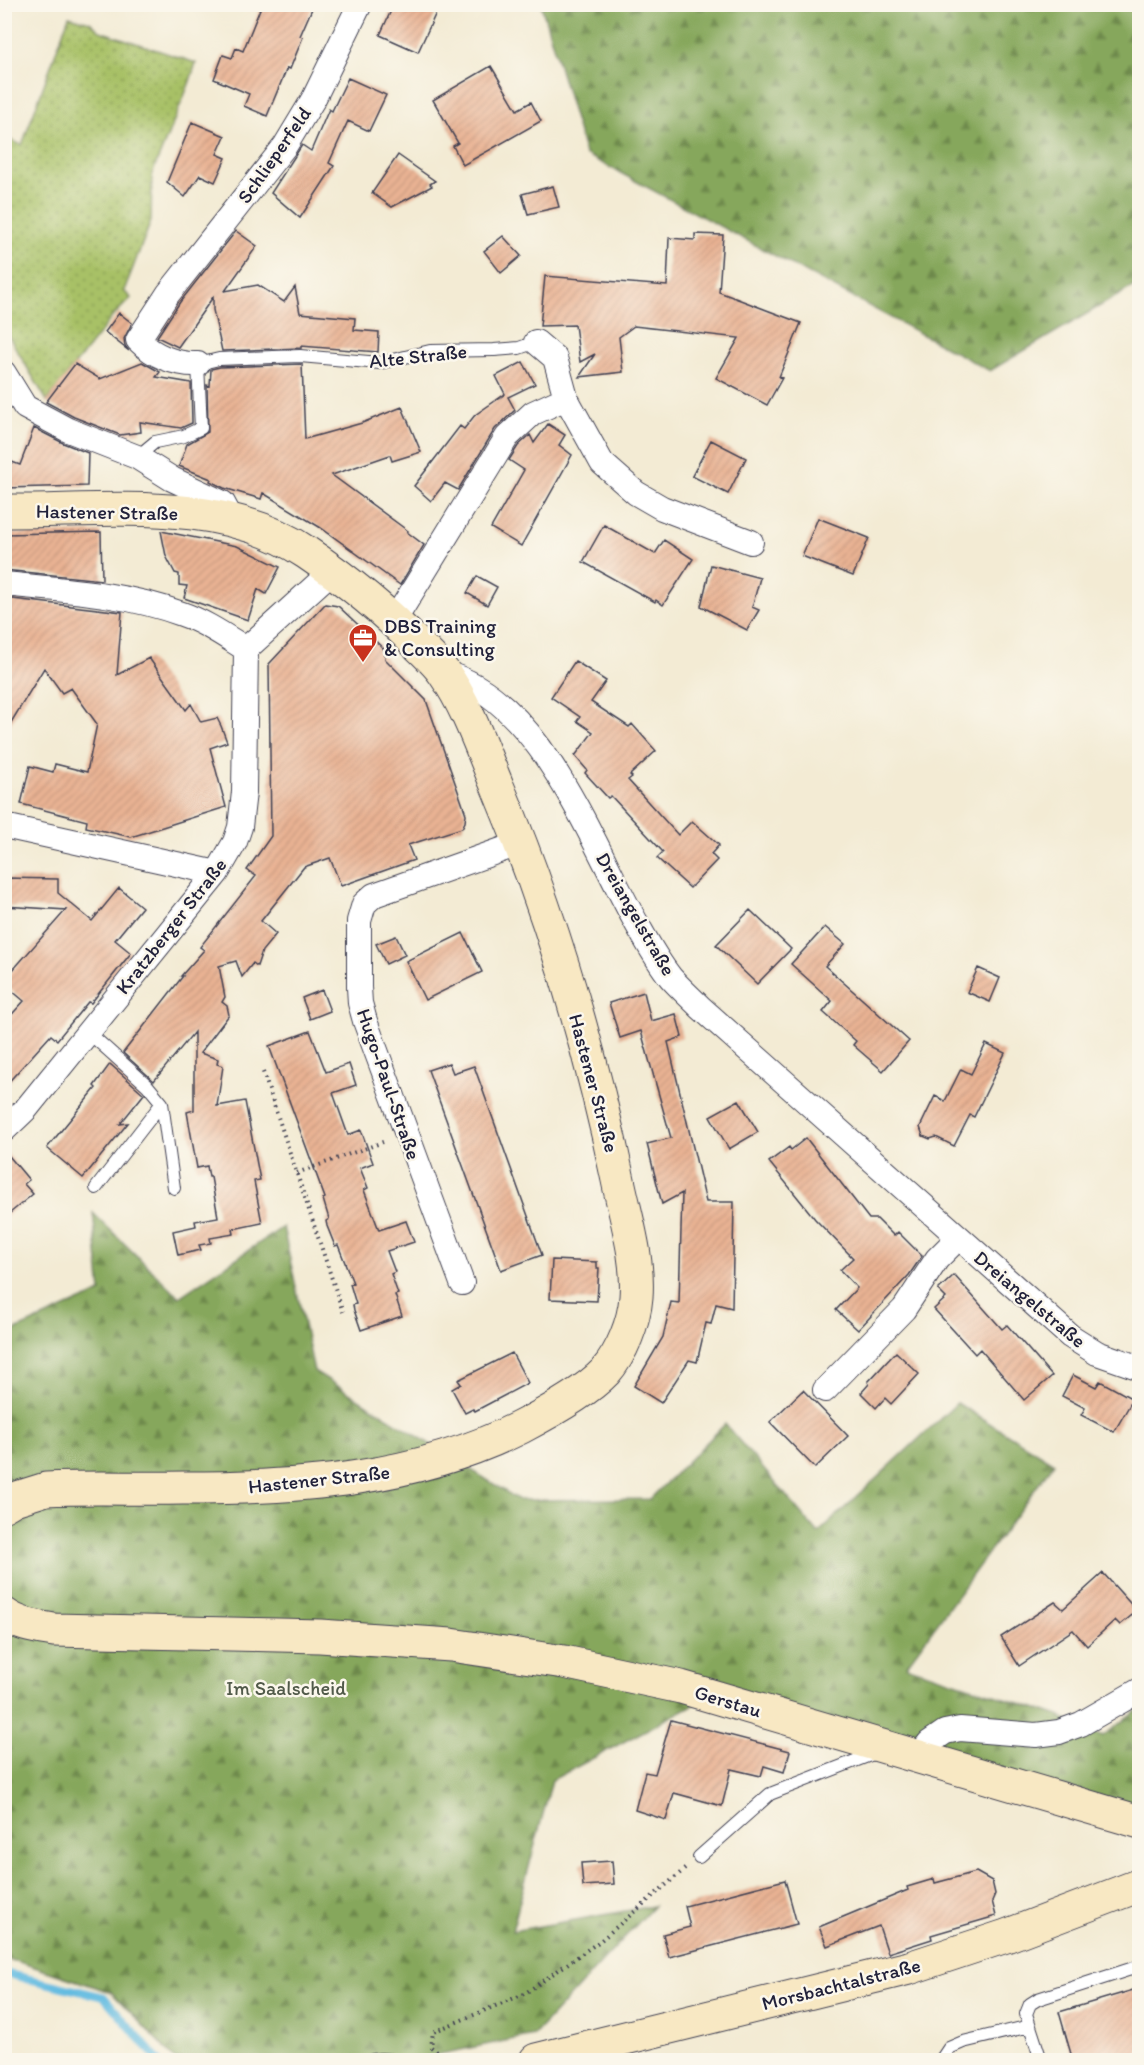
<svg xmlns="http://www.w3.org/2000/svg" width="1144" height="2065" viewBox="0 0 1144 2065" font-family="Itim,sans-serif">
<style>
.grass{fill:url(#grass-dots);stroke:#657250;stroke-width:1.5}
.forest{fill:url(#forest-firs);stroke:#54644b;stroke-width:1.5}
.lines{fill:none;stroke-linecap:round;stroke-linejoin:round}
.stream{stroke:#63bce1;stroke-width:8}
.building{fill:url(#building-hatch)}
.service-casing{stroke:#414052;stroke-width:14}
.minor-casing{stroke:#414052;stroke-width:26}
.secondary-casing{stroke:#414052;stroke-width:35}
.path{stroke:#414052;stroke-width:4;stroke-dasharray:1.5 4.5;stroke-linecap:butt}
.service{stroke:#fff;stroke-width:12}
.minor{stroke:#fff;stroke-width:24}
.secondary{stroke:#f8e8c3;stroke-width:33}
.labels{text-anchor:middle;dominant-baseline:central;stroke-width:5;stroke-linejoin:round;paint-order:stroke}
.street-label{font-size:20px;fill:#22223b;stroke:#fbf7ec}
.poi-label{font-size:20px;fill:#22223b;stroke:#fbf7ec;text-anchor:start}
.park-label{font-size:20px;fill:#515a4a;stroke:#fbf7ec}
</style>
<defs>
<pattern id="grass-dots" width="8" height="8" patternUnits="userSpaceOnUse" patternTransform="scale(1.5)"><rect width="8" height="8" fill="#a8c166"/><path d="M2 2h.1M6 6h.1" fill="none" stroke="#889c55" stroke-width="1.8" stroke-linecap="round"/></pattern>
<pattern id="forest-firs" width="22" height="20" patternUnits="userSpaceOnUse" patternTransform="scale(1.5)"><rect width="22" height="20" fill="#86a75b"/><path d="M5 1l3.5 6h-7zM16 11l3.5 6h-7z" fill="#6d884c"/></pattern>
<pattern id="building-hatch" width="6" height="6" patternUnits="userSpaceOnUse" patternTransform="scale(1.5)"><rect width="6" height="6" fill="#e9b293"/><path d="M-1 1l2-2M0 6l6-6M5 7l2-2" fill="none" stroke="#c89980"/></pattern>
</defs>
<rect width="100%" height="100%" fill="#fbf7ec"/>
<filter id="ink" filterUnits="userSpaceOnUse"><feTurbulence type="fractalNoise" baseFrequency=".0167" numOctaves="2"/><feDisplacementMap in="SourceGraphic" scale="12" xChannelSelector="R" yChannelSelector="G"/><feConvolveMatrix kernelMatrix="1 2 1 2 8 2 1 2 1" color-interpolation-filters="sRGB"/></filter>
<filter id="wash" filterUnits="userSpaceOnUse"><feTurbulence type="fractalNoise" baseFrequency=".008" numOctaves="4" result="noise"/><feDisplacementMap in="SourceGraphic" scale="24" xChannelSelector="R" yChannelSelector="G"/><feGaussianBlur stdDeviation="1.35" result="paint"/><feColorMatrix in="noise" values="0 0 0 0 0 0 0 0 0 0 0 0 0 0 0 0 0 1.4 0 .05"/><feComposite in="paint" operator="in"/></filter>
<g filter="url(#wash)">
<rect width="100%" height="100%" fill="#f3ebd4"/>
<!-- grass -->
<path class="grass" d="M69,16L90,22L100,31L196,63L189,84L152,174L151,221L124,291L131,298L113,316L47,401L5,330V138L22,145Z"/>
<!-- forest -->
<path class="forest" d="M541,5H1139V283L990,371L585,154Z
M93,1213L179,1297L283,1227L314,1371L519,1500L650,1499L725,1424L818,1533L957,1403L1054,1463L906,1666L1059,1716L1103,1736L1139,1709V1806L706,1698L552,1780L512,1931L654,1906L534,2035L411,2060H176L111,1992L16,1961L5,1960L4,1335L101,1292Z"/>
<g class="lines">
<!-- stream -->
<path class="stream" d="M4,1973L104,1997L158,2060"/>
</g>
<g id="blocks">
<!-- building -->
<path class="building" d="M262,4H314L300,36L303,37L290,69L287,68L267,116L244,106L249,94L214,79L223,55L232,58L236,48L243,51Z
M394,4H440L418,52L380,35Z
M491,66L517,110L531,102L541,121L463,165L453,146L458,143L433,100Z
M348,78L386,95L369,131L348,121L329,163L334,166L300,218L271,193L302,145L311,151L329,109L332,111Z
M192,122L225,136L217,154L226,158L215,182L200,175L185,197L167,182Z
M398,155L435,181L430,184L432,186L392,207L372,193Z
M553,186L559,207L528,214L522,194Z
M236,231L257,246L225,291L258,285L284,302L295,287L300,313L355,318L354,330L379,332L378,352L301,346V348L222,351L213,310V297L178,347L157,337L180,302Z
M695,234L723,235L719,292L801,323L779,377L782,378L767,405L716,378L739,338L634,326L619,337L623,372L579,377L595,354L580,362L575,325L540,326L545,276L667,286L669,238L695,240Z
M503,236L521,256L501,273L484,251Z
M119,313L132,323L124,339L125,346L129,351L105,332Z
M142,362L160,372L156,377L191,383L192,423L181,428L140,422L141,432L120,435L74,417L46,402L75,364L100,379Z
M523,362L535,384L508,397L515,410L495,429L458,490L445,483L431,501L414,486L460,426L464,429L475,415L505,394L496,376Z
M302,364L305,439L362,423L402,407L421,452L392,461L390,455L332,475L408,531L407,532L424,545L400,585L321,528L263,493L261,499L224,488L210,481L211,479L179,466L187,444L208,432L207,385L210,386L211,369L220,367Z
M548,424L565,435L559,445L572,455L521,546L491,528L524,470L509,460L518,446L530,435L534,443Z
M34,428L63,443L88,453L87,486L4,488V459L20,465Z
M711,440L746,458L728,494L692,476Z
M818,518L869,538L853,576L802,556Z
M604,525L655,554L664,540L693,559L663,605L656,600L655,602L583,562Z
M161,531L237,546L280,567L266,594L258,589L248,620L184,598L187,586L179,585V574L175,573L166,556Z
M101,532L102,580L4,570V534Z
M711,565L760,578L752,607L759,610L747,630L701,606Z
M477,576L497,587L487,605L467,593Z
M4,598L122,612L117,675L149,658L186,710L191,704L201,722L217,718L221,726L227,742L210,748L226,807L131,837L86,827L87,821L21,804L30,766L53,772L55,764L87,772L97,724L71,688L62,693L44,668L4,734Z
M325,604L338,606L384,649L385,659L426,700L466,814L465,822L462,828L408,845L414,860L341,886L330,858L304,867L261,921L276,934L262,951L257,966L253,963L242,977L236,961L219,966L225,997L222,1002L227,1006L229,1015L200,1053L218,1059L217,1064L223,1066L217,1106L245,1101L260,1180L254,1181L262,1223L233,1229L234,1234L210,1238L211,1243L199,1245L201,1250L178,1255L173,1231L196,1226L195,1221L218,1217L211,1177H209L207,1166L197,1168L187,1112L194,1110V1032L154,1081L123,1053L183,976H181L204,950L200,947L256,876L247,870L271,836L269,664Z
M575,661L606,681L591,702L629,727L632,724L656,751L630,775L632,777L628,780L678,835L692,821L719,845L711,854L717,860L690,888L657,858L663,852L611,796L608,798L585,773L587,770L575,756L593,732L577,721L580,717L551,697Z
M4,878L58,879V893L92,921L119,888L142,907L115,940L131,953L91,1003L88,1002L57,1040L51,1035L4,1087V1023L24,1001L4,984V980L66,910L4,906Z
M750,910L791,949L757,984L716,945Z
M825,927L845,944L825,966L909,1041L883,1071L853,1045L856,1041L823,1012L832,1001L791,964Z
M463,933L482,972L425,1000L406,961Z
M396,936L405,955L386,964L376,944Z
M978,968L1000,978L990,1002L967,992Z
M322,990L330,1011L310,1019L302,998Z
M644,992L651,1021L676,1014L682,1037L668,1042L706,1202H734L732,1308L716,1304L711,1324L706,1323L697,1362L689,1360L661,1403L634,1386L663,1337L671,1302L679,1303L682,1193L662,1204L647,1144L671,1138L641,1031L620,1038L609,1003Z
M310,1031L326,1072L349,1064L356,1085L333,1093L348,1135L361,1130L373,1163L360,1168L368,1188L364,1190L379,1230L406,1221L414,1242L387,1251L395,1272L391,1274L398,1294L395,1295L402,1316L361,1330L354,1310L353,1305L356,1304L350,1284L353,1283L338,1245L335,1246L327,1226L326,1221L329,1219L323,1199L325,1198L269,1046Z
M986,1044L1005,1053L974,1117L970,1115L954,1146L936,1137L930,1139L923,1136L920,1127L935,1096L945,1101L961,1069L971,1074Z
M449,1063L453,1073L474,1066L542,1255L501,1270L428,1070Z
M110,1064L144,1094L120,1124L128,1123L83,1178L47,1148L96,1088L94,1086Z
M739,1100L758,1132L729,1149L710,1116Z
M806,1138L869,1219H877L894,1236L898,1232L922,1256L909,1275L858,1330L836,1310L857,1288L840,1270L853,1258L815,1219L769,1162L789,1147L791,1150Z
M4,1150L29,1180L24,1184L33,1194L4,1218Z
M552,1260L597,1262V1268H599L597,1301L550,1299Z
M954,1275L1002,1329L1007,1325L1052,1376L1024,1400L980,1349L975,1354L934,1309L946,1298L938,1290Z
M896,1352L919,1374L891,1404L885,1398L876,1408L861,1393L869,1384L868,1382Z
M512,1353L528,1383L475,1411L473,1409L465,1413L452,1389L461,1384L458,1380Z
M1073,1375L1096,1387L1100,1381L1133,1399L1114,1432L1081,1415L1085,1408L1062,1396Z
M803,1390L848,1436L815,1468L770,1422Z
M1103,1573L1137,1611L1120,1625L1115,1620L1087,1646L1073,1630L1019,1666L1001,1637L1055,1602L1063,1609Z
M671,1720L790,1751L784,1772L764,1766L761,1776L731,1769L722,1806L674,1793L666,1820L635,1810L645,1772L655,1774Z
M612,1861L614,1884L583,1886L581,1863Z
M976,1872L992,1881L995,1894L992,1901L996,1916L931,1935L932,1939L888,1953L879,1926L827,1946L819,1927L908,1890L907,1887L934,1879L935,1883Z
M785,1880L797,1924L669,1957L663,1934L690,1927L685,1906Z
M1140,1988V2061H1073L1059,2012Z"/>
</g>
</g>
<g filter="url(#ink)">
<use href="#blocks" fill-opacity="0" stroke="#414052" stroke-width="1.5"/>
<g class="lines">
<!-- service casing -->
<g class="service-casing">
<path id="service" d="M137,457L155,442L184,436L201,428L198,364L219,359L300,356L380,363L430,351L494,350L519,348L536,342
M88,1032L147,1085L162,1103L174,1188
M96,1188L162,1103
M699,1857L770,1794L878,1752
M373,2060L381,2059L392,2060
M941,2060L949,2048L963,2042L1030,2026
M1041,2060L1026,2014L1030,2004L1038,1999L1140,1966"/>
</g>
<!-- minor casing -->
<g class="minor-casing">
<path id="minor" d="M536,342L555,358L566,398L602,463L636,493L662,508L751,542
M198,364C176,365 154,356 138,340L168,294L285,146L314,98L360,4
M4,373L25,407L68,430L137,457L172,479L223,503L232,520
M4,584C64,590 125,593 182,614C205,622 225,636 246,649
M394,621L507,437L533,413L566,398
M444,673C540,697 592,845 637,924C647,942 658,962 671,978C680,988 691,998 700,1007L1070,1336L1097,1353L1140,1368
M4,826L217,873
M4,1130L26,1109L217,873L235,842L240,827L244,792L246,649L331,572
M462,1283L365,1021L360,1003L359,987V921L364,904L374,895L521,843
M825,1390L904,1309L937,1259L958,1238
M919,1756L929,1743L945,1732L960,1729L1036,1735L1059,1732L1081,1724L1140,1690"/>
</g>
<!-- secondary casing -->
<g class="secondary-casing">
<path id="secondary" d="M4,511C103,512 221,494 307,553C347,580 385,611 419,646C427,654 437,663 444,673C468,707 482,750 498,788C551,914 590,1047 618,1180C626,1219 639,1258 636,1297C634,1322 622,1353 605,1372C586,1392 546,1414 521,1427C416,1480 299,1488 183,1488C137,1489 92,1487 46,1489L14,1499L4,1505
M4,1614C19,1625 36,1627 54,1630L320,1636L451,1645L564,1662L681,1687L1140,1822
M536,2060L909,1968L1006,1936L1140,1885"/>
</g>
<!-- path -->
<path class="path" d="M263,1072L343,1312
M297,1173L383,1142
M459,2060L442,2056L431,2047L433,2032L524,1994L600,1941L686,1868"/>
<!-- service -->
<use href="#service" class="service"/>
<!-- minor -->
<use href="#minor" class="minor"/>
<!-- secondary -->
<use href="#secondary" class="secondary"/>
</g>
</g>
<!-- icons -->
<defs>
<g id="office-pin" transform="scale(1.5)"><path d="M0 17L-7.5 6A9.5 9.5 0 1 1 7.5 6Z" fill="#c8321e" stroke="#fbf7ec"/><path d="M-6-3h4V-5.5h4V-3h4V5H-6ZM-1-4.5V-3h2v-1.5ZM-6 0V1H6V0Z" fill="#fff"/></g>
</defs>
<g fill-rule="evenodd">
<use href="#office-pin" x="363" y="638"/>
</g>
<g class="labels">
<!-- street labels -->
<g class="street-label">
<text transform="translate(274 155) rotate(-55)">Schlieperfeld</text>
<text transform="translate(418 356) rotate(-6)">Alte Straße</text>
<text transform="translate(107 512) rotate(1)">Hastener Straße</text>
<text transform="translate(636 914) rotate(60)">Dreiangelstraße</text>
<text transform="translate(171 926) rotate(-52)">Kratzberger Straße</text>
<text transform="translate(594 1083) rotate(75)">Hastener Straße</text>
<text transform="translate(389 1084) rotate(71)">Hugo-Paul-Straße</text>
<text transform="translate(1030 1299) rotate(40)">Dreiangelstraße</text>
<text transform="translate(319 1479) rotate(-6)">Hastener Straße</text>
<text transform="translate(728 1701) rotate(17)">Gerstau</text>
<text transform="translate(841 1984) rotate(-14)">Morsbachtalstraße</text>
</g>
<!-- poi labels -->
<g class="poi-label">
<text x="384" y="626">DBS Training<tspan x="384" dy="23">&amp; Consulting</tspan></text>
</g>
<!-- park labels -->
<g class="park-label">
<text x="286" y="1688">Im Saalscheid</text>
</g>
</g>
<!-- margin -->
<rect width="1144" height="2065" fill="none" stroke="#fbf7ec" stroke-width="24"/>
</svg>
